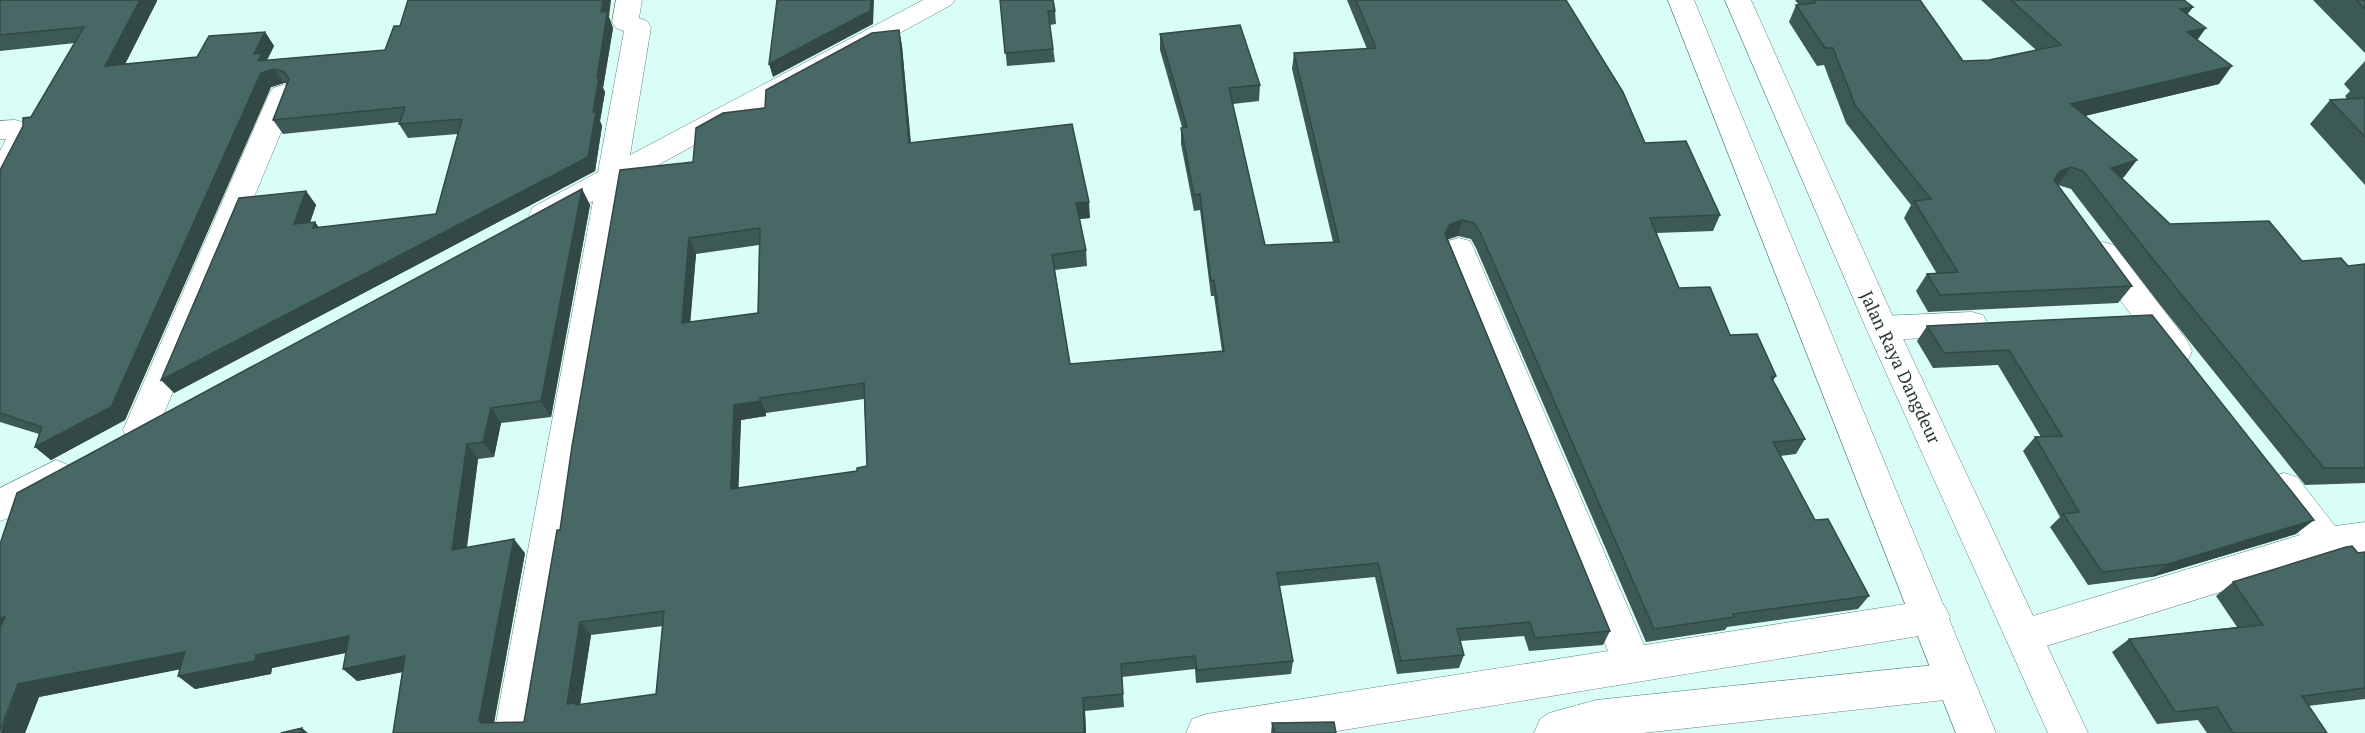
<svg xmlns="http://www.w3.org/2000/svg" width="2365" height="733" viewBox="0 0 2365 733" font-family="'PT Serif',serif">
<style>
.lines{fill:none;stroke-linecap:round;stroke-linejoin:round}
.street-casing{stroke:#628480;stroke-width:1}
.highway-casing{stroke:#628480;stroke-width:1}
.street{fill:#fff;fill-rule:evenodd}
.highway{fill:#fff;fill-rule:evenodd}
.wall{fill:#3d5956;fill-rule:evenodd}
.shaded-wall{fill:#324946}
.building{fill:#476864;stroke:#324946;stroke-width:1.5;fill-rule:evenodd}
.labels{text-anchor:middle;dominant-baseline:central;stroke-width:6;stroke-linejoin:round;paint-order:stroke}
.street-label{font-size:18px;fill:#2a3937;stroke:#fff}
</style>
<rect width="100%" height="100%" fill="#d9fef8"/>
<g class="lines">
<!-- street casing -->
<g class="street-casing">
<path id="street" d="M616,0H642L639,18L647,21L651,27L630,155L923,0H955L951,5L625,183L534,733H494L593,201C575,211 554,228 533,221L529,214L533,207L598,172L624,31L616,28L612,22Z
M283,85L293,88L297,94L157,430L152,440L140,444L128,440L123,430L269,94L273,88Z
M15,120C27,123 34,126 34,139L10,187L0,190V151L6,139H0V121Z
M1459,238L1470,241L1474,249L1644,645L1931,600L1944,605L1950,617L1944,629L1931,634L1325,733H1186L1192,719L1206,714L1608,651L1444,249L1448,241Z
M2103,242L2114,245L2188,342L2192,351L2188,360L2176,364L2164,360L2092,261L2088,253L2092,245Z
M1972,312L1983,315L1988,324L1983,333L1972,336L1882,340L1871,337L1866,328L1871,319L1882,316Z
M56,460L68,465L74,475C64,494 21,514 0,521V488Z
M2284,473L2297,477L2335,526L2365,522V554L2327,559L2024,653L2010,647L2005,635L2010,623L2300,535L2271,499L2266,488L2271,477Z
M1954,663L1968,668L1974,681L1968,694L1954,699L1643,733H1534L1540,719L1549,713L1596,700Z"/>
</g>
<!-- highway casing -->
<g class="highway-casing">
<path id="highway" d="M1668,0H1694L1996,733H1956Z
M1725,0H1751L1898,328L2088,733H2048L1866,328Z"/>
</g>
<!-- street -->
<use href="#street" class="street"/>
<!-- highway -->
<use href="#highway" class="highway"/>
</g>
<!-- wall -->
<path class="wall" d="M0,0H157V1L125,64L197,57L265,32L274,46L267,60L385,50L609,17L613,28L603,88L605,92L600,121L602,126L595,171L174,393L306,191L316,205L310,223L315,222L319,228L436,214L458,134L408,138L399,124L400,122L283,134L273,120L287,84L284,83L271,87L125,420L51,460L35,447L39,434L0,422V170L75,43L0,51Z
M1000,0L1055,11L1056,24L1050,25L1055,62L1007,66Z
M1347,0H1566L1645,143L1720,215L1713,231L1656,233L1679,288L1776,376L1773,381L1805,439L1796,454L1780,456L1815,520L1869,596L1858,609L1727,627L1725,630L1646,642L1476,248L1471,239L1458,236L1448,239L1610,631L1603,645L1529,651L1524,636L1460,641L1464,655L1459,668L1397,674L1375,577L1280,586L1293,661L1291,674L1196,683L1195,669L1122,677L1124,707L1085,711L1086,733H393L402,672L357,681L346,653L272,668L271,674L195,689L178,676L180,669L39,697L25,733H0L582,189L590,205L551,417L501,423L494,457L478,459L467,548L525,553L494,723L524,722L560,530L693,162L765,108L899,30L902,46L911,143L1090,218L1080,219L1086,250L1087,266L1055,270L1070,364L1222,351L1214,296H1211L1200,210L1194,211L1181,144V128L1182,127L1160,50V34L1260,85L1259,101L1233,104L1265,245L1333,242L1292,69L1294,53L1367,49ZM759,245L758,313L690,322L696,254ZM864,399L867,466L857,471L738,488L741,420L766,416V413ZM663,626L656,694L580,705L591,635Z
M1795,0H1920L1963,61L1989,60L2036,50L1981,0H2184L2193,7L2187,14L2197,40L2219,84L2085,116L2124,177L2122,178L2170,224L2302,261L2348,266L2365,264V483L2305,485L2161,306L2071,189L2058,185L2132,286L2118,303L1928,312L1916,291L1927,274H1937L1904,218L1911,205L1846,123L1824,65L1817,66L1789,22L1796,5L1798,4Z
M2313,0H2365V53Z
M2365,61V185L2310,124L2330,100L2347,99L2345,96L2350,91L2344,84Z
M2152,315L2296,534L2152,577L2088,585L2050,527L2060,517L2023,451L2035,437H2041L1998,365L1933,368L1917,341L1927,326Z
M2365,552V699L2308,706L2327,733H2207L2198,720L2157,724L2112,652L2129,639L2237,627L2216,596L2233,582L2358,553Z
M1272,723L1336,733H1271Z"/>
<!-- shaded-wall -->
<path class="shaded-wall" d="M140,0H157V1L117,80L105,66Z
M603,0H611L609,17L613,28L603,88L605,92L600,121L602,126L595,171L174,393L161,380L588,157L597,78L601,12Z
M871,0H874L873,24L773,77L769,64Z
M2193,7L2180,24V9Z
M2206,28L2193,46L2187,32Z
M899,30L902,46L912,159L909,143Z
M265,32L274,46L267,60L284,83L271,87L125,420L51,460L35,447L254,54Z
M2232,66L2219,84L2059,122L2071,104Z
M2137,160L2124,177L2098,185L2111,168Z
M2071,167L2058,185L2047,189L2060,171Z
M582,189L590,205L551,417L541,401Z
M306,191L316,205L304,238L294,224Z
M1089,202L1090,218L1078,219L1076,203Z
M1462,220L1458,236L1446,240L1445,234L1450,224Z
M315,222L325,236L313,228Z
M689,238L696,254L689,338L682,323Z
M760,398L766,413V416L741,420L738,504L731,489L734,405Z
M491,408L501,423L494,457L483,442Z
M467,444L478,459L464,564L452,550Z
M2314,520L2296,534L2152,577L2168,564Z
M514,539L525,553L492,733L479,720Z
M5,617L0,636V618Z
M580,622L591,635L580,706L567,704Z
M349,636L363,649L272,668L271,674L195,689L178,676L256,655Z
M185,652L202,665L39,697L25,733H0L18,684Z
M405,656L418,669L357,681L343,669Z
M1083,698L1085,711L1086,733H1084Z
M302,728L308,733H301Z"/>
<!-- building -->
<path class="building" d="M0,0H140L105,66L197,57L209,36L265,32L254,54L262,53L258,61L385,50L394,26H400L408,0H603L601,12L606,11L607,14L597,78H599L593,112H596L588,157L161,380L239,198L306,191L294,224L315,222L313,228L436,214L462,119L399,124L405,107L273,120L289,79L284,72L274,69L261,73L111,407L35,447L42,427L0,413V170L23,126V118L31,117L84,27L0,35Z
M777,0H871L870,11L769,64Z
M1000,0H1053L1055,11H1048L1053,49L1005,53Z
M1356,0H1566L1623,92L1645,143L1686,141L1720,215L1650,218L1679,288L1710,287L1730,335L1757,334L1776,376L1771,377L1805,439L1773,442L1815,520L1828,519L1869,596L1733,614L1734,617L1654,629L1480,232L1474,223L1462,220L1450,224L1445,234L1610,631L1535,638L1530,622L1457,629L1464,655L1401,661L1378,563L1277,573L1293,661L1197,670L1195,656L1121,664L1123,694L1083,698L1084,733H393L405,656L343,669L349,636L256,655L255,661L178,676L185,652L18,684L0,731V628L5,617L0,618V544L17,493L582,189L541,401L491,408L483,442L467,444L452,550L514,539L479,720L482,723L524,722L557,530H560L572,446L620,170L693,162L696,128L723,113L765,108L766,90L872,33L899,30L909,143L1072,124L1089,202L1076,203L1086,250L1052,255L1070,364L1224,351L1214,280L1211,281L1200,194L1194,195L1181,128L1187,127L1160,34L1240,25L1260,85L1229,88L1265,245L1339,242L1294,53L1376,48ZM760,228L758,313L682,323L689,238ZM864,383L867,466L857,468V471L731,489L734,405L760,401V398ZM664,611L656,694L576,705V703L567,704L580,622Z
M1813,0H1920L1963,61L1989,60L2061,45L2011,0H2184L2193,7L2180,9L2206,28L2187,32L2232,66L2071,104L2137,160L2111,168L2170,224L2269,221L2302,261L2341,258L2348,266L2365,264V468H2324L2176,288L2083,171L2071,167L2060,171L2054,180L2132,286L1940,295L1927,274L1958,272L1914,201L1931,199L1855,105L1833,48H1825L1796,5L1815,3Z
M2356,0H2365V9Z
M2365,98V137L2330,100Z
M2152,315L2314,520L2168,564L2102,572L2063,514L2079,512L2035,437L2062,436L2009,350L1944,353L1927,326Z
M2352,546L2358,553L2365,552V688L2302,696L2327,733H2233L2217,707L2175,712L2129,639L2263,625L2233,582L2346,547Z
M1334,722L1336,733H1275L1272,723Z
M302,728L301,733H281Z"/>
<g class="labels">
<!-- street labels -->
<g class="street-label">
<text transform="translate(1901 367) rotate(65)">Jalan Raya Dangdeur</text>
</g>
</g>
</svg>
